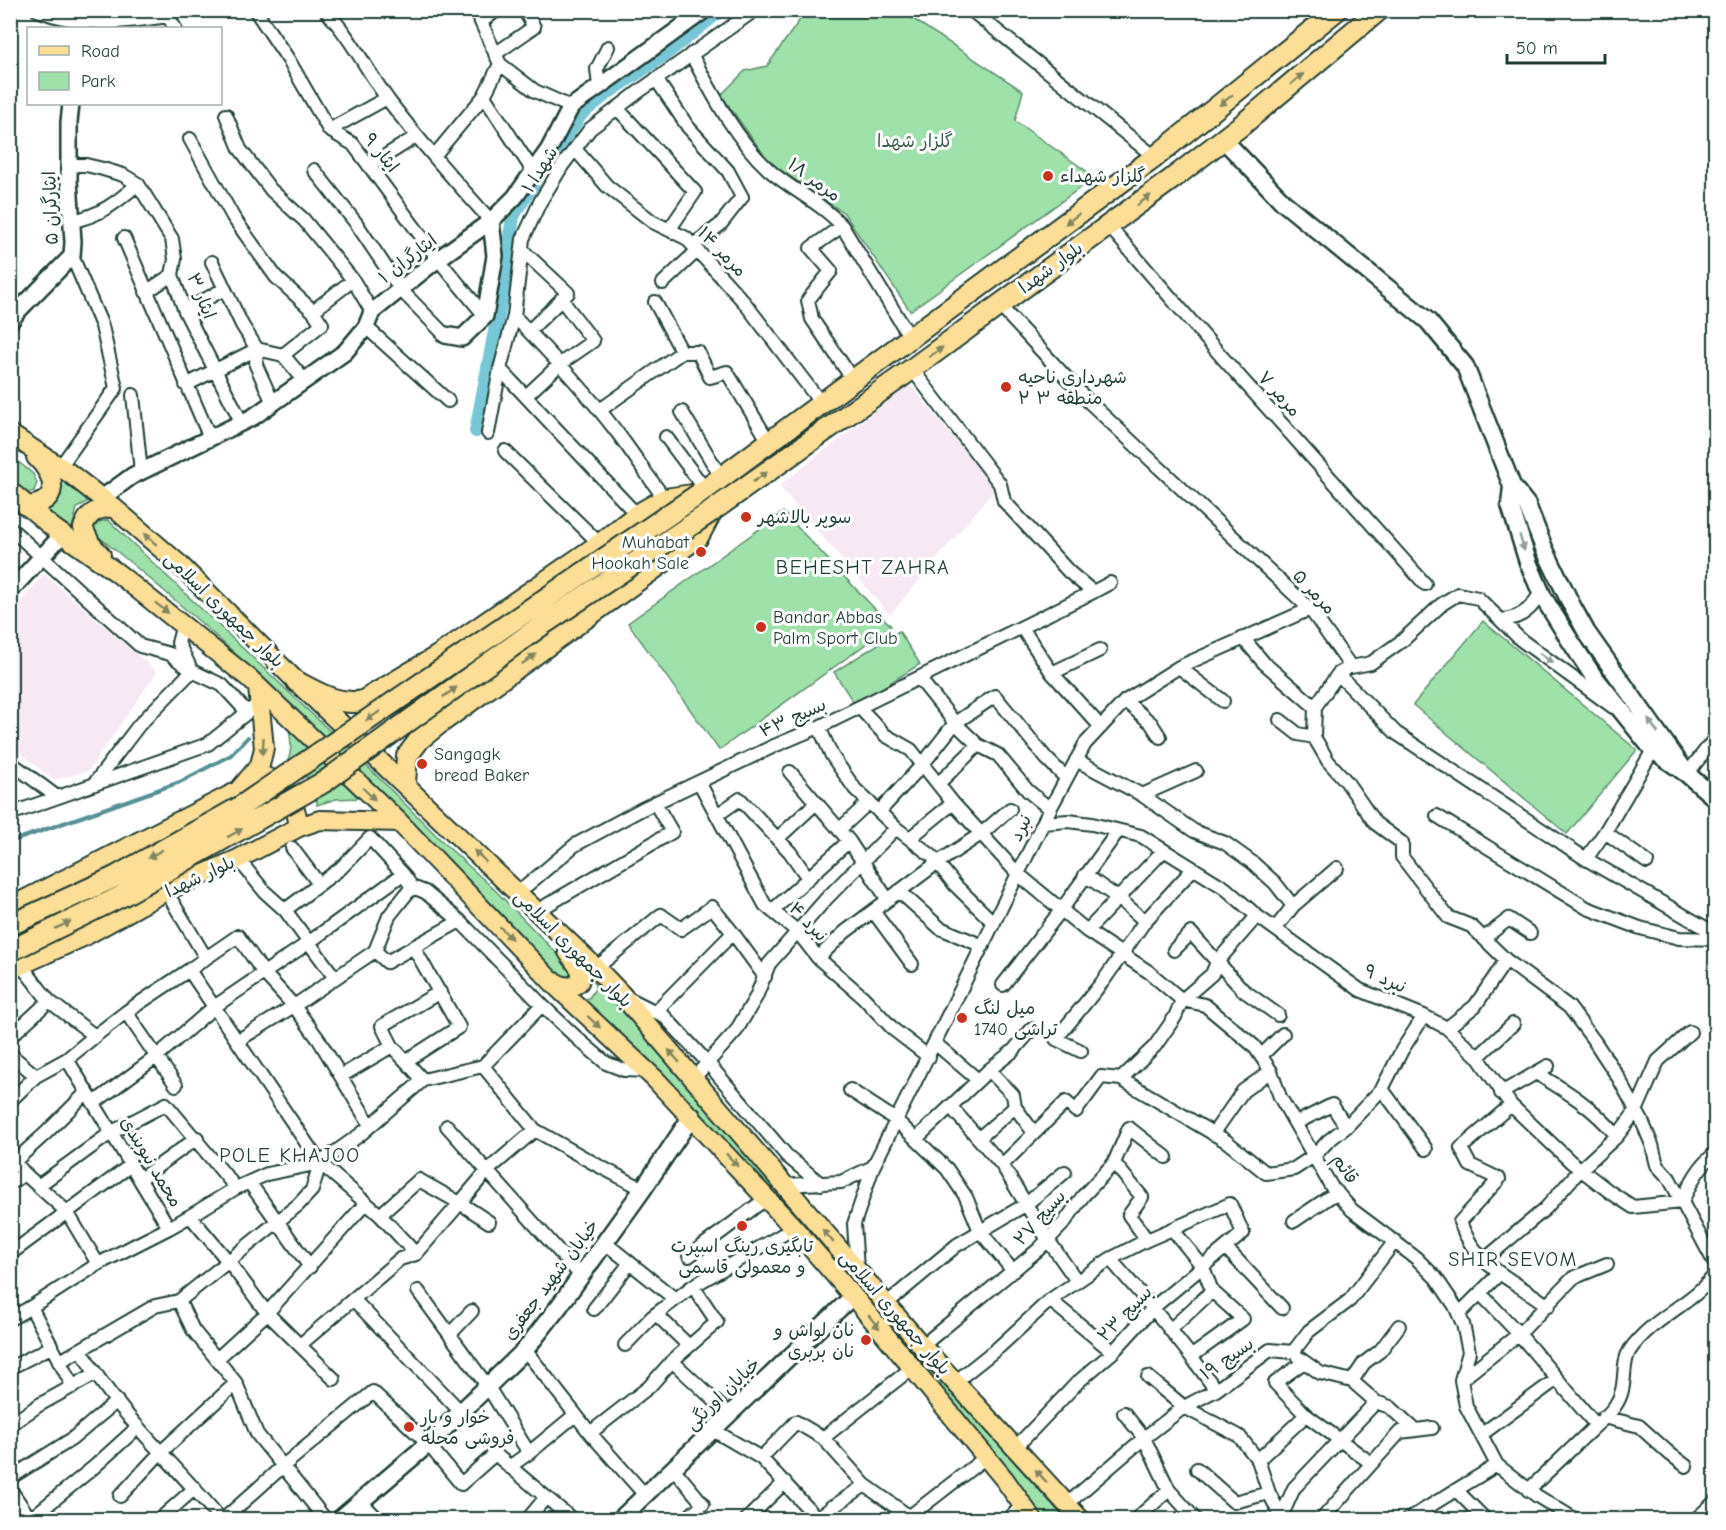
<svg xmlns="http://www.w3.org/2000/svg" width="1726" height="1530" viewBox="0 0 1726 1530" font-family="'Comic Neue','Playpen Sans Arabic',sans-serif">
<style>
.built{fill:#f6e9f4}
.green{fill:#9fe1ab;stroke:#5f8f70;stroke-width:1.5}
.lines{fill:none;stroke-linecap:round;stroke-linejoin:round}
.stream{stroke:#549095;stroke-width:4}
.canal{stroke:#78c7d6;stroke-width:14}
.minor-casing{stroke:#1f3d34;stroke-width:16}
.tertiary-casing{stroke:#1f3d34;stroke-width:20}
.secondary-casing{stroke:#1f3d34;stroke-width:21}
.primary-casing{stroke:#1f3d34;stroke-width:22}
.trunk-casing{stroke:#1f3d34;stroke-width:24}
.minor{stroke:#fff;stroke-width:12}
.tertiary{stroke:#fff;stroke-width:15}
.secondary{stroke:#fff;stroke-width:16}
.primary{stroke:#fdde96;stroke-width:18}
.trunk{stroke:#fdde96;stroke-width:20}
.trunk-bridge-casing{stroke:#1f3d34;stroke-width:24;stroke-linecap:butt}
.trunk-bridge{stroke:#fdde96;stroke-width:20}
.oneway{fill:#838560}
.oneway2{fill:#8f9e9a}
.poi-dot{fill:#c8321e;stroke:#fff;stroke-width:2}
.labels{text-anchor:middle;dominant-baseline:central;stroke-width:6;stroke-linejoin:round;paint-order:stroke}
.park-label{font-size:18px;fill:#395e4c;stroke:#fff}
.street-label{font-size:18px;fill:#1f3d34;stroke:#fff}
.poi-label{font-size:18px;fill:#1f3d34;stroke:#fff;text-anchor:start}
.neighbourhood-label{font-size:20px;letter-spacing:1.5px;fill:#1f3d34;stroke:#fff}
</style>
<rect width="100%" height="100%" fill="#fff"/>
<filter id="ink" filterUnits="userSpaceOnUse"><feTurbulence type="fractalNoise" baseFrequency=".0167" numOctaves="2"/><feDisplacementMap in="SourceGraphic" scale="12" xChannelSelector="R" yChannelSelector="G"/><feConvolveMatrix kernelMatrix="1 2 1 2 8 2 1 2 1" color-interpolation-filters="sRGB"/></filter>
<g filter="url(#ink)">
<!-- built -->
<path class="built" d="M910,384L995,489L890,615L779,486Z
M44,574L157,672L88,771L53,780L10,744L11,613Z"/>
<!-- green -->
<path class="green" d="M806,11H901L1023,91L1015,121L1095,177L910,311L844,213L769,162L721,95L745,71L767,66Z
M10,455L33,474L37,483L34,491L25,494L11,480Z
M55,471L88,501L77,508L71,532L42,509L50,508C63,497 58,485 55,471Z
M783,512L891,626L719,750L628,623Z
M108,520L375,774L448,847L494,889L565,962L571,972L567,979L556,973C409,819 261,666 94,533V528L99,522Z
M1483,621L1637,750L1567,834L1413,705Z
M899,631L920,664L855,705L834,672Z
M289,729L359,798L336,799L317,805C317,781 307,772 284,769C292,754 292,745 289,729Z
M594,976L926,1363L1065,1519H1041L851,1283L734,1150L664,1075L580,1000L589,998L595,989Z"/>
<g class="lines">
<!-- stream -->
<path class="stream" d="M10,842L180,782L231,755L248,737"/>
<!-- canal -->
<path class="canal" d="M551,156L582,113L606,94L664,55L721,10
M476,431L502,294L513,216L536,179"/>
<!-- minor casing -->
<g class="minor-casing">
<path id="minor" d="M37,10C83,28 121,23 168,16L175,28
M255,10L288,59L329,130L353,144L438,259L485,316
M325,10C351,37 367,71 389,101C421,143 456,182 491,221
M478,10L481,22L500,64L535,91L571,107
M971,10L1155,157
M481,22L497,10
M495,54L534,27L524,10
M691,54C713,95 735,138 768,169C791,190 822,203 842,226L911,339
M656,79L688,127L728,171L742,197L720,225L693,245
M599,86L597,69L608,47
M484,96L533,171
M617,108L695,192L669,230
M226,115L240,149L271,190L304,220L353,280L372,312
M329,130L387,98
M190,139L233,217L276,277L313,311L353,280
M575,149L607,186L653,222L686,238L744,302L821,403
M434,156L484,96L500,64
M69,165H86L103,169L123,175L138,184L172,239L175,259L172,275L185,311L242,423
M369,166L417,136
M314,170L356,223L401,290L445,335
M72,221C100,216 117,202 138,184
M842,226L811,248L831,271L808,300L812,319L853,380
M1109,226L1222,357L1425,584
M124,238L210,438
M522,250L568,293L529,331
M212,262L242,325L257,349L283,355L305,381
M663,283L698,250
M146,292L172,275
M655,302L682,352H698L710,377L727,372L769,442
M999,305L1087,400L1310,609L1351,667L1371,663L1403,640L1442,604L1458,594L1478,598L1521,640L1613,707
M185,311L224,289
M514,316C550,353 585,390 616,431C633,453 648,477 665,499
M366,327L448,401
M257,349L256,365L273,403
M283,355L322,324L313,311
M500,369L637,515
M912,369L1000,484L1004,501L1069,572L1093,592L1110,583
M186,385L257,349
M133,395L141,472
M526,396L560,364L593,341L561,299
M600,410L682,352
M682,412L721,477
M488,433L500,369L514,316L523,239L540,202L562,166L590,129L641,90L755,10
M666,437L705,489
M505,451L600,544
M60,467L116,388L102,326L72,256
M10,528L140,646L170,654L192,671L222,685L246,711
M1501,620C1520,619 1533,609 1541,591
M1022,628L1052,673L1101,727
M1243,638L1264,663L1315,707
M1179,667L1223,701
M1345,670L1338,674L1396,733L1586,859L1716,934
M1052,673L1100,650
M1338,674L1315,707L1314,737L1328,761L1346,781L1375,823L1402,843V857L1448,917L1471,926L1506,960L1569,1007L1595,1042L1618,1077L1642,1121L1652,1145L1657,1165L1669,1178L1682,1202C1690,1184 1699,1165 1716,1153
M919,678L955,723L978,745L998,755L1028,791L1050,809
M1125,701L1151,723L1160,737
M859,707L885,735L911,750L953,803L1018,874L1087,931L1149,972L1182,1000L1205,1005L1254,1046L1271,1071L1280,1097L1331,1186L1352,1210L1416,1258L1436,1278L1455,1306L1463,1324L1469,1352L1461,1380L1466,1406L1497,1465L1537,1496L1576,1520
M1280,720L1298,734L1314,737
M819,727L832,756L855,789L896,828L932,856L955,885L994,923
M1076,760L1142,795L1194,831L1225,843L1253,863L1275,883L1293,906
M10,762L57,797
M790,772L849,841L888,900
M1687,774L1716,737
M699,782L765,905L797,931L818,958L863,997L894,1030L929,1057
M94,784L139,725L192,671L178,643L183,624
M938,784L978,745
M1142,795L1196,771
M879,812L923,764L955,723L995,696L1046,758L1066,778
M10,814L208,744L254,707
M717,815L740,799L790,852L808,878
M1437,816L1587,908L1640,928L1679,938L1716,939
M1043,823L1068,821L1092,824L1141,836L1225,888L1257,916L1360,990L1424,1016L1447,1028L1478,1057L1511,1105L1571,1162L1610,1192L1633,1207L1682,1202L1713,1260L1716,1267
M839,830L869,802
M1605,832L1647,862
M910,838L953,803
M777,839L816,803
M292,848L319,884
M238,859L265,892L285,910L335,978
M1586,859L1605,832L1653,750
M1085,875L1118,898L1145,921
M166,891L206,958L189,970L320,1163L380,1215L419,1180L460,1203L487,1171L535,1130
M899,891L940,928L983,946
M518,893L575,845L642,809L774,746L819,727L1093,592
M285,910L341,868L370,838L403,874L412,887L425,892L460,921L542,1005L578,1039L606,1063L624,1070L648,1071
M537,911L672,832L655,803
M772,911L849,841
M873,911L912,964
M1275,929L1293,906L1337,868
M1087,931L1163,851
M1484,938L1509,919L1530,933
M1174,950L1191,933L1243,990L1278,1015
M375,951L387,962L460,921
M206,958L238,936L263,972L294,1006L319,1040L370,1125
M818,958L845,932L937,863L981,834L1010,809
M21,965L49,1001L95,1036L67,1059L169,1228L190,1216L228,1261L267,1313L334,1379
M596,968L661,915L681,929L712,907L733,933L765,977
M1003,985L1062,909L1118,831
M630,999L664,1016L707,1062L787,1156L821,1184
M126,1012L176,1085
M655,1012L733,933
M1447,1028L1475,1006L1506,960
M95,1036L126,1012L189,970
M10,1037L49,1001
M237,1041L294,1006L375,951L389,916L412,887
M936,1044L978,1080
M1081,1051L1056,1039L1104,980L1145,921L1193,869
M10,1054L36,1076
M1261,1056L1283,1034
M1478,1057L1513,1024
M406,1061L459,1027L414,948
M483,1066L535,1130L597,1165L643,1189
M989,1070L1013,1095L1015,1107L1034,1133
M1536,1073C1568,1092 1593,1107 1617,1136
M341,1076L392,1046
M693,1079L736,1031L756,997L769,964L826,899L896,828
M1121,1079L1226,1141L1266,1173L1294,1169L1315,1155L1328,1141L1346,1127L1382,1089L1402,1050L1424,1016
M423,1080L392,1046L382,1026L440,992
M1382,1089L1426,1149
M850,1090L896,1120L947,1169L966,1197L980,1231L1013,1271
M1501,1093L1548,1066
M10,1101L36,1076L67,1059
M94,1103L156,1057L214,1007L308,943L403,874
M1511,1105L1461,1148L1470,1165L1499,1179L1460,1222C1477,1269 1512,1278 1548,1306
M950,1106L1002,1165L1048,1240L1077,1281
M1296,1123L1332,1105L1346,1127
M447,1126L581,1276
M1213,1134L1243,1091L1271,1071
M979,1138L1015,1107
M916,1139L989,1070L1013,1051L1032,1029
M10,1156L25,1174L67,1212L98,1264L31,1307L73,1387
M15,1161L46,1133L87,1092
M1114,1163L1142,1197L1129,1215L1147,1240
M1002,1165L1066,1102L1076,1111L1101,1077L1121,1079L1155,1046L1175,1017L1182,1000L1212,974L1217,962L1257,916
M140,1179L197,1138
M249,1182L310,1267
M10,1183L25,1174
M785,1185L841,1182L873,1167
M38,1186L112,1132L166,1104L236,1188
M190,1216L236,1188L267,1174L320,1163L361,1134L423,1080L483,1066L542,1005
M1294,1221L1337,1192
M1173,1230L1203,1267L1212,1291L1243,1319L1192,1356
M604,1242L675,1299
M1226,1248L1282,1308
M10,1254L131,1165
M416,1254L460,1203L489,1222
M689,1256L767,1198
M1110,1259C1148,1301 1183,1344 1216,1390
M1483,1261L1545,1209L1581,1169L1617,1136L1636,1111L1658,1061L1690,1032
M98,1264L169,1228
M857,1269L854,1224L873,1167L1050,809L1085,744L1125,701L1179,667L1310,609
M418,1291L488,1387L529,1453
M1480,1293L1519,1334L1596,1425
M353,1299L461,1412
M1050,1300L1113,1352
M179,1301L193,1330L236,1383L257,1434L326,1520
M886,1304L957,1245L1025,1205L1065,1172
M594,1309L630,1263
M656,1314L689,1346
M1459,1314L1499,1274
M10,1319L31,1307
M1171,1329L1212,1291
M450,1334L472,1311
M300,1345L400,1259L416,1254L380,1215
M625,1345L652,1317L693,1286L794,1228
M922,1346L1039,1249L1064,1223L1083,1196L1114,1163L1129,1128L1166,1157
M81,1350C117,1414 175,1463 221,1520
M525,1350L590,1433L645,1495
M1299,1358L1320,1373L1352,1381L1376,1402L1390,1407L1415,1430
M217,1359L267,1313L366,1203
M672,1361L729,1414
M59,1362L155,1306L179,1301L298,1205L312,1190L320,1163
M1304,1362L1275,1383L1306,1415L1371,1463
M10,1368L51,1347
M1148,1377L1184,1407L1239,1436L1258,1460L1269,1493L1283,1520
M1461,1380L1519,1334L1573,1278L1607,1264
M1352,1381L1364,1363L1380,1351L1399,1326
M955,1382L999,1347L1050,1300L1110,1259L1147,1240L1230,1204L1243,1233L1154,1307L1113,1352L1077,1383L1015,1448
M1124,1413L1144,1438L1169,1490L1196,1520
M1604,1417L1639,1426L1670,1454L1686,1466
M10,1425L39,1405L95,1374
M713,1430L761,1458L817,1518
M590,1433L649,1387L672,1361L717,1322L693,1286
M1482,1434L1557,1379
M823,1438L912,1368
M761,1458L796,1422L823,1438L865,1485L914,1520
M1258,1460L1306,1415
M509,1467L529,1453L575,1415
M673,1468L703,1504L685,1520
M1197,1469L1234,1502L1269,1493
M10,1478L72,1439L117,1401
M10,1489L31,1520
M1456,1490L1486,1520
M1528,1490C1549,1471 1569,1451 1589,1432C1597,1424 1608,1416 1615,1406C1629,1386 1620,1365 1630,1350C1653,1317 1692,1305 1716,1273
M120,1496L161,1452L236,1383
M360,1501L379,1520
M1067,1504L1144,1438L1184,1407L1216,1390L1270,1350L1293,1352L1309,1331L1350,1300L1395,1241
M831,1507L839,1520
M1282,1515L1294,1488L1376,1402
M910,1516L986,1457
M29,1520L94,1467L138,1427
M159,1520L195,1488
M223,1520L283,1466L373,1392L428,1444L461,1484L495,1454L573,1520
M527,1520L546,1497
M746,1520L785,1482
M814,1520L865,1485
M1008,1520L1023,1505
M1135,1520L1169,1490
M1321,1520L1400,1432L1432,1428
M1407,1520L1497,1465
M1695,1520L1716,1501"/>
</g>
<!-- tertiary casing -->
<g class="tertiary-casing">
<path id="tertiary" d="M79,28L84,10
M10,322L17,312L72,256L73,242L69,180V122L71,104
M445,335L462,338L485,316L495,256L491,221
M102,498L132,476L253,417L345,352L366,327L372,312L438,259L491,221L515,197L549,149L571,107L705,10
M10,591L62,535
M619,1520L853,1296"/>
</g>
<!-- secondary casing -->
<g class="secondary-casing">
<path id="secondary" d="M1223,139L1284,203L1428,321L1465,366L1512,486L1527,505L1544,548L1571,604L1587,633L1687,774
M1512,486L1510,505L1528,562L1543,597L1569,639L1592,674L1653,750L1687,774L1716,799
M339,1520L428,1444L525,1350L560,1305L643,1189L692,1116"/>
</g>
<!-- primary casing -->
<g class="primary-casing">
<path id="primary" d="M10,434L69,473L113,507L179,564L297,682L596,968L622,995L922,1346L1081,1520
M10,491L52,527L116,572L250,679L399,822L558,988L655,1079L794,1228L853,1296L1005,1480L1033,1520
M26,506C61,503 57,477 36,457
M101,555L91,544L83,528C88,512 97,509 113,507
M263,776C287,783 296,805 299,827
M10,907L238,791L260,765L264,748L258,688
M10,970L85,936L166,891L238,859L299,827L320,820L399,822
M552,981L563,986L572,987L579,982L582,972L568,952"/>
</g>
<!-- trunk casing -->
<g class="trunk-casing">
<path id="trunk" d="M297,682C318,693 339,706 363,701L438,656L600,544L637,515L665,499L699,494L1155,157L1337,10
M405,783L407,756L420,739L440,723L698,537L712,511L912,369L1172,179L1243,124L1379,10"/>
</g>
<!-- minor -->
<use href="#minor" class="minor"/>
<!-- tertiary -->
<use href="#tertiary" class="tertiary"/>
<!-- secondary -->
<use href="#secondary" class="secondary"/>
<!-- primary -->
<use href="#primary" class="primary"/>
<!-- trunk -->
<use href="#trunk" class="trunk"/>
<!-- trunk-bridge casing -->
<g class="trunk-bridge-casing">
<path id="trunk-bridge" d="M10,925L115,877L240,807L699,494
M10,951L122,896L324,782L542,625L712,511"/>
</g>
<!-- trunk-bridge -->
<use href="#trunk-bridge" class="trunk-bridge"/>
</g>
<!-- one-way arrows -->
<defs><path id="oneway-solid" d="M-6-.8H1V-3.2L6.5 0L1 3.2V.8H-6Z" transform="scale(1.5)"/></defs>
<g class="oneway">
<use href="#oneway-solid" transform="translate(1297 79) rotate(-40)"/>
<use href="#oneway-solid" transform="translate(1226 100) rotate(141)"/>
<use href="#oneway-solid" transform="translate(1144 200) rotate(-37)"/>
<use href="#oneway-solid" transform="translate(1072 219) rotate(143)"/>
<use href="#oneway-solid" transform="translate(936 352) rotate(-36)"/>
<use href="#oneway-solid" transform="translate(760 477) rotate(-35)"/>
<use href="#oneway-solid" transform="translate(150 539) rotate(-139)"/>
<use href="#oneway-solid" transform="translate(162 608) rotate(38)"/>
<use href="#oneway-solid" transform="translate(529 659) rotate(-36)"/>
<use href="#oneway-solid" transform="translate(450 692) rotate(-36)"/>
<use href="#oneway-solid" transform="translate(373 716) rotate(146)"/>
<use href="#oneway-solid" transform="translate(263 746) rotate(94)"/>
<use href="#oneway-solid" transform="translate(369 794) rotate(44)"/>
<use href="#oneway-solid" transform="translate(235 833) rotate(-29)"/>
<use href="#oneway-solid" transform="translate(155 854) rotate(151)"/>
<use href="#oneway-solid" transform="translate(480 856) rotate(-136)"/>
<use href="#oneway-solid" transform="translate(63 925) rotate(-26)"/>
<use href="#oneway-solid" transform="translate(506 933) rotate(46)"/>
<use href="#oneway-solid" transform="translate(594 1022) rotate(43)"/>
<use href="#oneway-solid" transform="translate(674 1056) rotate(-131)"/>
<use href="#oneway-solid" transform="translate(732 1160) rotate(47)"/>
<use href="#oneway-solid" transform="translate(828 1236) rotate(-130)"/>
<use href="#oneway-solid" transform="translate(874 1322) rotate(51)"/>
<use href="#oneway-solid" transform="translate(1041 1476) rotate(-132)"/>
</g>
<g class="oneway2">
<use href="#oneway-solid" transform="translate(1522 543) rotate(73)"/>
<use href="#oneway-solid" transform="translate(1546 658) rotate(36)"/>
<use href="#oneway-solid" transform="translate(1653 726) rotate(-126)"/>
</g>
</g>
<!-- markers -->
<g class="poi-dot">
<circle cx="1048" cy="176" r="6"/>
<circle cx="1006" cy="387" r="6"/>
<circle cx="746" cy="517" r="6"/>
<circle cx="701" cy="552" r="6"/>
<circle cx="761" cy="627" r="6"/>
<circle cx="422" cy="764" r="6"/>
<circle cx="962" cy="1018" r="6"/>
<circle cx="742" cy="1226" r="6"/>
<circle cx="866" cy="1340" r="6"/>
<circle cx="409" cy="1427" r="6"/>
</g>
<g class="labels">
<!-- park labels -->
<g class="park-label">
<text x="915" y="141">گلزار شهدا</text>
</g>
<!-- street labels -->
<g class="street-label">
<text transform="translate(381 153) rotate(51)">ایثار ۹</text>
<text transform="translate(540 170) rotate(-58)">شهدا ۱</text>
<text transform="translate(814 180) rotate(36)">مرمر ۱۸</text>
<text transform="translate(51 208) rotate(-92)">ایثارگران ۵</text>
<text transform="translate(722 252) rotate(46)">مرمر ۱۴</text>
<text transform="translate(408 259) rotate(-38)">ایثارگران ۱</text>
<text transform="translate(1051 268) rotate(-36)">بلوار شهدا</text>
<text transform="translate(201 296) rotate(68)">ایثار ۳</text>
<text transform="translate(1279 394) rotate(48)">مرمر ۷</text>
<text transform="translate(1314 592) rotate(47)">مرمر ۵</text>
<text transform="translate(224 610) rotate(44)">بلوار جمهوری اسلامی</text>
<text transform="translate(793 718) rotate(-24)">بسیج ۴۳</text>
<text transform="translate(1021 828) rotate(-64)">نبرد</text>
<text transform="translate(200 877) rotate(-25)">بلوار شهدا</text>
<text transform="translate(808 922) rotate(46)">نبرد ۴</text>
<text transform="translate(573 949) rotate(45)">بلوار جمهوری اسلامی</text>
<text transform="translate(1385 979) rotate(25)">نبرد ۹</text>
<text transform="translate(151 1162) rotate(59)">محمد نبوبندی</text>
<text transform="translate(1345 1169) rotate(57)">قائم</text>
<text transform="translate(1040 1218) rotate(-48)">بسیج ۲۷</text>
<text transform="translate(551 1280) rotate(-53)">خیابان شهید جعفری</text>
<text transform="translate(895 1313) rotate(49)">بلوار جمهوری اسلامی</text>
<text transform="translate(1125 1314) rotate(-46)">بسیج ۲۳</text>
<text transform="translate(1227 1359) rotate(-35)">بسیج ۱۹</text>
<text transform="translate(723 1394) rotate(-44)">خیابان اورنگی</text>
</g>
<!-- poi labels -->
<g class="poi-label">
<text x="1060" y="176">گلزار شهداء</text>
<text x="1018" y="377">شهرداری ناحیه<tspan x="1018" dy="21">۲ منطقه ۳</tspan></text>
<text x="758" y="517">سوپر بالاشهر</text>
<text x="689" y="542" text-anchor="end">Muhabat<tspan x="689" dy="21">Hookah Sale</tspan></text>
<text x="773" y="617">Bandar Abbas<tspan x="773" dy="21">Palm Sport Club</tspan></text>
<text x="434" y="754">Sangagk<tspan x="434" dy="21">bread Baker</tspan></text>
<text x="974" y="1008">میل لنگ<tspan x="974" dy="21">تراشی 1740</tspan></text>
<text x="742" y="1246" text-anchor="middle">تابگیری رینگ اسپرت<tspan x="742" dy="21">و معمولی قاسمی</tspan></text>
<text x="854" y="1330" text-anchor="end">نان لواش و<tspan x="854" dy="21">نان بربری</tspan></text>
<text x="421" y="1417">خوار و بار<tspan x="421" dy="21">فروشی محله</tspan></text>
</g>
<!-- neighbourhood labels -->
<g class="neighbourhood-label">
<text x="863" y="567">BEHESHT ZAHRA</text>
<text x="290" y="1155">POLE KHAJOO</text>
<text x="1513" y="1259">SHIR SEVOM</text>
</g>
</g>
<!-- margin -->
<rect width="1726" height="1530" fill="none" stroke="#fff" stroke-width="36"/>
<rect x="18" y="18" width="1690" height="1494" fill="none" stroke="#1f3d34" stroke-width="2" filter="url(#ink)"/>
<!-- legend -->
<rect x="27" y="27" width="195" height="78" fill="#ffffff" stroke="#a5b1ae" stroke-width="1.5"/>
<rect x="39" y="46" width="30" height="9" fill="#fdde96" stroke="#a5b1ae" stroke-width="1.5"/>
<text x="81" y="57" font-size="18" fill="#1f3d34">Road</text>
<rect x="39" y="72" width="30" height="18" fill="#9fe1ab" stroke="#a5b1ae" stroke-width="1.5"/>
<text x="81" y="87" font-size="18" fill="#1f3d34">Park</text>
<!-- scale -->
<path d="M1507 54v9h98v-9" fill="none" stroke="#1f3d34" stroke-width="3"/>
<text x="1516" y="54" font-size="18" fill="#1f3d34" stroke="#ffffff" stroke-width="4.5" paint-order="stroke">50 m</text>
</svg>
